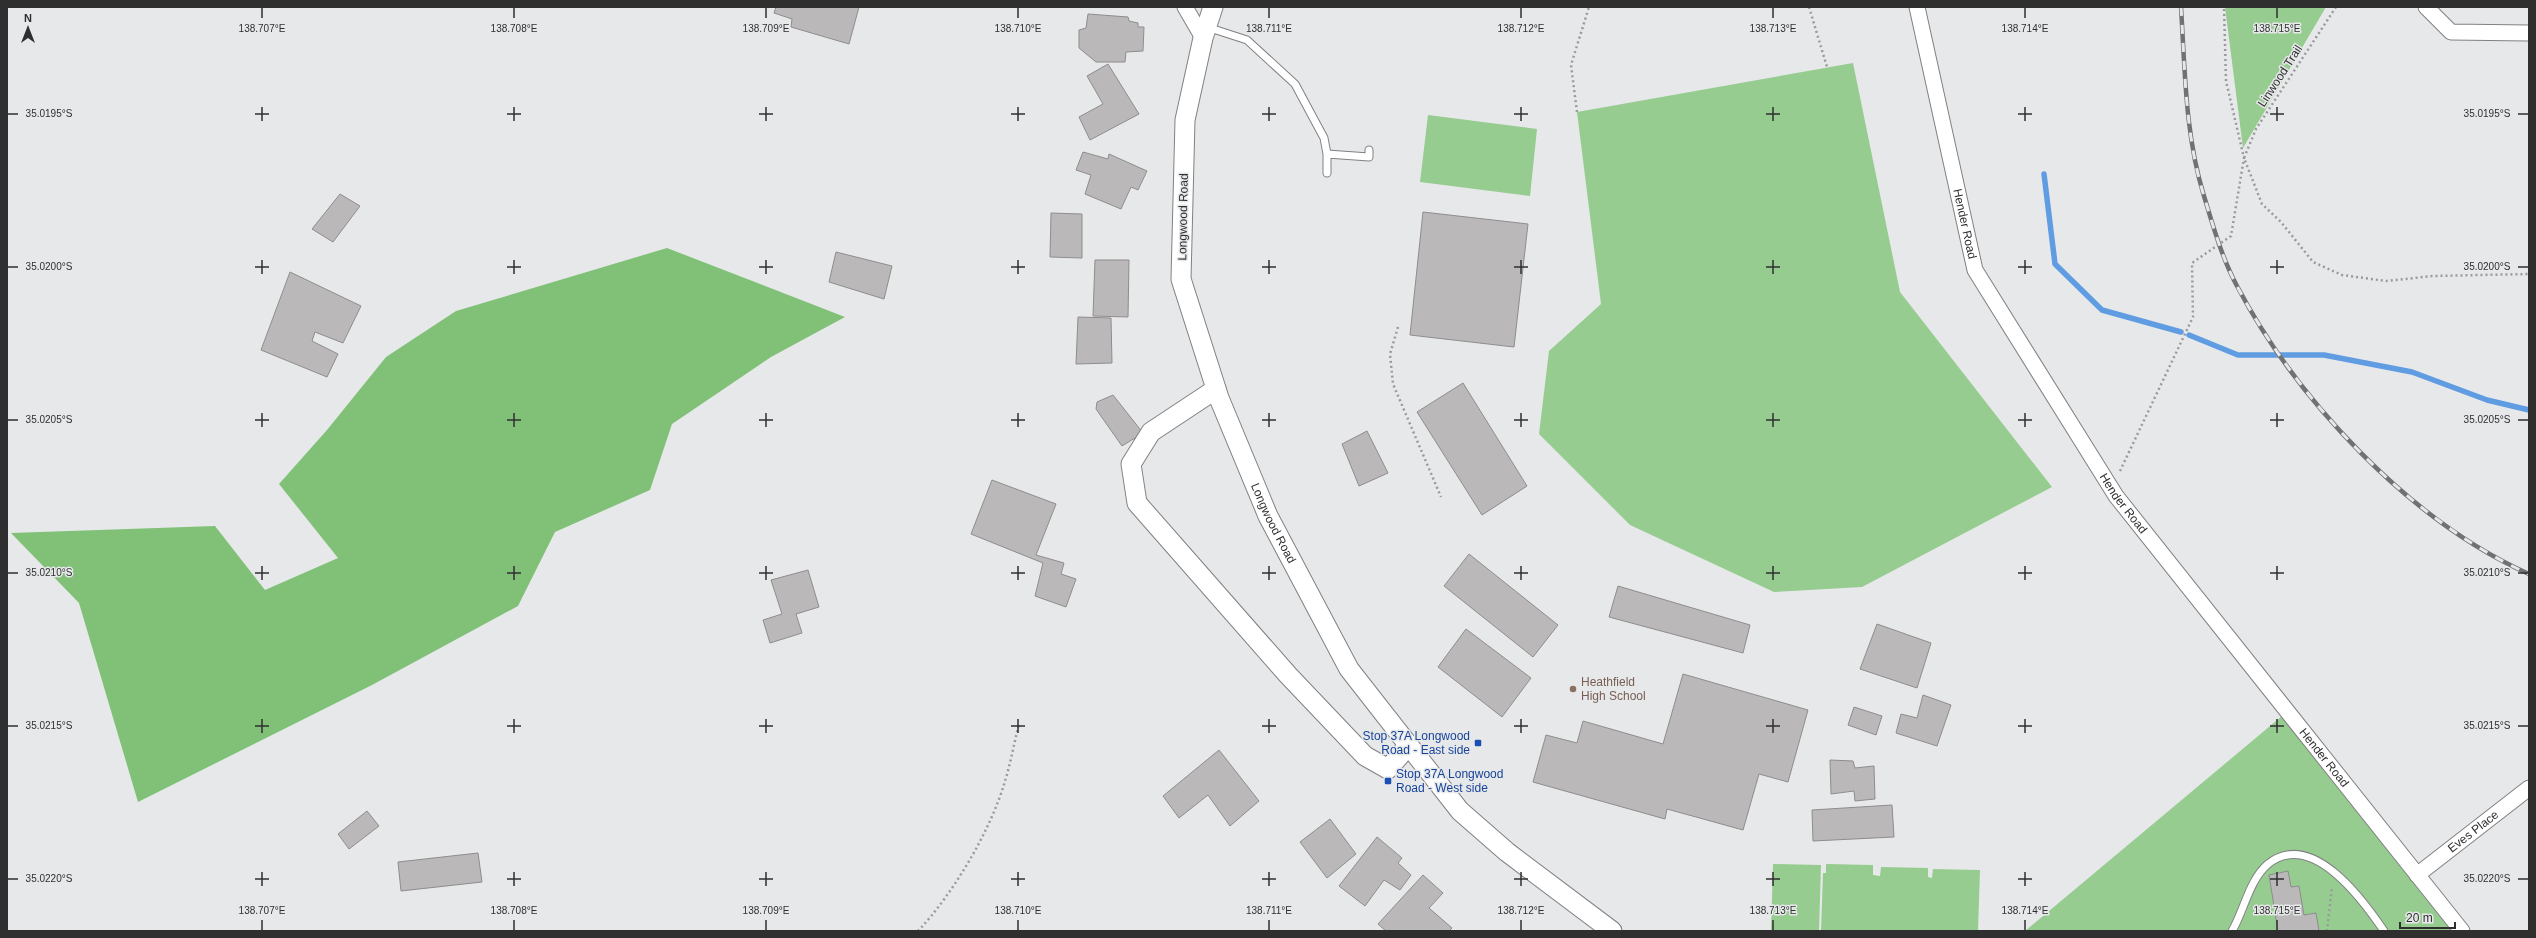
<svg xmlns="http://www.w3.org/2000/svg" width="2536" height="938" viewBox="0 0 2536 938" font-family="Helvetica,sans-serif">
<style>
.green{fill:#97cc90}
.forest{fill:#80c177}
.lines{fill:none;stroke-linecap:round;stroke-linejoin:round}
.stream{stroke:#5f9ce2;stroke-width:5.5}
.building{fill:#bab8b9;stroke:#8e8c8d}
.service-casing{stroke:#808183;stroke-width:9}
.minor-casing{stroke:#808183;stroke-width:17}
.tertiary-casing{stroke:#808183;stroke-width:21}
.path{stroke:#999a9b;stroke-width:2.5;stroke-dasharray:2 3;stroke-linecap:butt}
.service{stroke:#fff;stroke-width:7}
.minor{stroke:#fff;stroke-width:15}
.tertiary{stroke:#fff;stroke-width:19}
.rail-casing{stroke:#717173;stroke-width:4.5}
.rail{stroke:#e7e8ea;stroke-width:3;stroke-dasharray:9;stroke-linecap:butt}
.ticks{fill:none;stroke:#2f2f30;stroke-width:1.5}
.education-dot{fill:#8d6e63;stroke:#e7e8ea;stroke-width:1.5}
.transit-dot{fill:#1a4fb4;stroke:#e7e8ea;stroke-width:1.5}
.labels{text-anchor:middle;dominant-baseline:central;stroke-width:3;stroke-linejoin:round;paint-order:stroke}
.street-label{font-size:12px;fill:#2f2f30;stroke:#e7e8ea}
.education-label{font-size:12px;fill:#785e54;stroke:#e7e8ea;text-anchor:start}
.transit-label{font-size:12px;fill:#164399;stroke:#e7e8ea;text-anchor:end}
.ticks-label{font-size:10px;text-anchor:middle;fill:#2f2f30;stroke:#e7e8ea;stroke-width:3;stroke-linejoin:round;paint-order:stroke}
</style>
<rect width="100%" height="100%" fill="#e7e8ea"/>
<!-- green -->
<path class="green" d="M2225,7H2326L2243,148Z
M1853,63L1900,292L2052,487L1862,587L1774,592L1630,525L1539,434L1549,351L1601,304L1577,112Z
M1428,115L1537,129L1530,196L1420,182Z
M2288,711L2462,931H2025Z
M1773,864L1821,865L1819,931H1771Z
M1826,864L1873,865V875L1880,876L1881,867L1928,868V877L1932,878L1933,869L1980,870L1978,931H1821L1823,873H1826Z"/>
<!-- forest -->
<path class="forest" d="M667,248L845,317L771,357L672,424L650,490L555,532L518,606L372,685L138,802L79,603L11,533L215,526L265,590L338,558L279,484L327,430L386,357L456,311Z"/>
<g class="lines">
<!-- stream -->
<path class="stream" d="M2044,174L2055,264L2102,310L2181,332
M2189,335L2238,355H2324L2412,372L2487,400L2529,410"/>
</g>
<!-- building -->
<path class="building" d="M776,7H859L849,44L791,27L792,19L774,13Z
M1088,14L1128,17L1129,21L1138,23V27H1144L1143,51L1126,52L1125,62H1096L1079,48V30L1086,28Z
M1108,64L1139,114L1090,140L1079,117L1103,104L1087,76Z
M1083,152L1108,159L1109,154L1147,171L1138,190L1131,187L1121,209L1085,194L1091,175L1076,170Z
M340,194L360,206L333,242L312,229Z
M1423,212L1528,224L1514,347L1410,335Z
M1051,213L1082,214V258L1050,257Z
M836,252L892,266L884,299L829,282Z
M1095,260H1129L1128,317L1093,316Z
M290,272L361,306L343,343L315,332L312,341L338,354L327,377L261,350Z
M1078,317L1111,318L1112,363L1076,364Z
M1463,383L1527,486L1482,515L1417,412Z
M1113,395L1143,433L1122,446L1096,409L1097,402Z
M1367,431L1388,473L1359,486L1342,444Z
M992,480L1056,504L1036,555L1064,563L1061,574L1076,579L1066,607L1035,596L1043,563L971,534Z
M1469,554L1558,625L1533,657L1444,586Z
M808,570L819,607L796,614L802,633L770,643L763,620L782,614L771,580Z
M1618,586L1750,625L1743,653L1609,617Z
M1877,624L1931,643L1917,688L1860,669Z
M1466,629L1531,678L1502,717L1438,667Z
M1683,674L1808,710L1788,782L1759,774L1743,830L1667,809L1665,819L1533,782L1546,735L1577,743L1583,721L1663,744Z
M1923,695L1951,705L1937,746L1896,733L1901,714L1917,718Z
M1854,707L1882,716L1876,735L1848,725Z
M1219,750L1259,801L1230,826L1208,795L1179,818L1163,796Z
M1830,760L1853,761L1855,768L1874,766L1875,799L1855,801L1854,791L1831,794Z
M1892,805L1894,837L1813,841L1812,810Z
M367,811L379,826L349,849L338,834Z
M1330,819L1356,854L1327,878L1300,842Z
M1377,837L1402,858L1398,863L1411,875L1400,890L1384,880L1365,906L1339,886Z
M478,853L482,882L401,891L398,862Z
M2288,871L2291,887L2299,886L2304,915L2316,913L2319,931H2278L2269,875Z
M1423,875L1443,893L1429,908L1452,928L1449,931H1386L1378,924Z"/>
<g class="lines">
<!-- service casing -->
<g class="service-casing">
<path id="service" d="M1207,27L1247,40L1295,84L1324,138L1327,154V173
M1327,154L1369,157V150
M2232,931C2244,911 2249,880 2268,864C2312,829 2363,900 2384,931"/>
</g>
<!-- minor casing -->
<g class="minor-casing">
<g id="minor">
<path d="M1185,7L1203,38"/>
<path id="s1" d="M1917,7L1975,270L2116,496L2462,931"/>
<path d="M2426,7L2451,32L2529,33"/>
<path id="s2" d="M2417,875L2529,788"/>
</g>
</g>
<!-- tertiary casing -->
<g class="tertiary-casing">
<g id="tertiary">
<path id="s3" d="M1213,7L1203,38L1185,120L1181,279L1219,398L1268,516L1349,669L1460,811L1507,852L1612,931"/>
<path d="M1216,389L1151,432L1131,464L1137,503L1288,675L1365,756L1388,769L1408,746"/>
</g>
</g>
<!-- path -->
<path class="path" d="M1809,7L1827,67
M2336,7L2256,129L2244,158L2262,204L2281,222L2313,262L2342,275L2386,281L2433,276L2529,274
M1577,112L1571,65L1589,7
M1398,327L1390,354L1393,384L1441,497
M2120,471L2193,317L2192,263L2231,236L2244,158L2226,81L2224,7
M918,931C953,894 991,830 1005,781C1011,762 1014,743 1019,724
M2327,931L2332,887"/>
<!-- service -->
<use href="#service" class="service"/>
<!-- minor -->
<use href="#minor" class="minor"/>
<!-- tertiary -->
<use href="#tertiary" class="tertiary"/>
<!-- rail casing -->
<g class="rail-casing">
<path id="rail" d="M2181,7C2185,70 2185,135 2204,196C2213,226 2222,258 2237,286C2297,400 2410,521 2529,574"/>
</g>
<!-- rail -->
<use href="#rail" class="rail"/>
</g>
<!-- ticks -->
<path class="ticks" d="M262,8V18M514,8V18M766,8V18M1018,8V18M1269,8V18M1521,8V18M1773,8V18M2025,8V18M2277,8V18M262,107V121M514,107V121M766,107V121M1018,107V121M1269,107V121M1521,107V121M1773,107V121M2025,107V121M2277,107V121M8,114H18M255,114H269M507,114H521M759,114H773M1011,114H1025M1262,114H1276M1514,114H1528M1766,114H1780M2018,114H2032M2270,114H2284M2518,114H2528M262,260V274M514,260V274M766,260V274M1018,260V274M1269,260V274M1521,260V274M1773,260V274M2025,260V274M2277,260V274M8,267H18M255,267H269M507,267H521M759,267H773M1011,267H1025M1262,267H1276M1514,267H1528M1766,267H1780M2018,267H2032M2270,267H2284M2518,267H2528M262,413V427M514,413V427M766,413V427M1018,413V427M1269,413V427M1521,413V427M1773,413V427M2025,413V427M2277,413V427M8,420H18M255,420H269M507,420H521M759,420H773M1011,420H1025M1262,420H1276M1514,420H1528M1766,420H1780M2018,420H2032M2270,420H2284M2518,420H2528M262,566V580M514,566V580M766,566V580M1018,566V580M1269,566V580M1521,566V580M1773,566V580M2025,566V580M2277,566V580M8,573H18M255,573H269M507,573H521M759,573H773M1011,573H1025M1262,573H1276M1514,573H1528M1766,573H1780M2018,573H2032M2270,573H2284M2518,573H2528M262,719V733M514,719V733M766,719V733M1018,719V733M1269,719V733M1521,719V733M1773,719V733M2025,719V733M2277,719V733M8,726H18M255,726H269M507,726H521M759,726H773M1011,726H1025M1262,726H1276M1514,726H1528M1766,726H1780M2018,726H2032M2270,726H2284M2518,726H2528M262,872V886M514,872V886M766,872V886M1018,872V886M1269,872V886M1521,872V886M1773,872V886M2025,872V886M2277,872V886M8,879H18M255,879H269M507,879H521M759,879H773M1011,879H1025M1262,879H1276M1514,879H1528M1766,879H1780M2018,879H2032M2270,879H2284M2518,879H2528M262,920V930M514,920V930M766,920V930M1018,920V930M1269,920V930M1521,920V930M1773,920V930M2025,920V930M2277,920V930"/>
<!-- markers -->
<circle class="education-dot" cx="1573" cy="689" r="4"/>
<g class="transit-dot">
<rect x="1474" y="739" width="8" height="8" rx="2"/>
<rect x="1384" y="777" width="8" height="8" rx="2"/>
</g>
<g class="labels">
<!-- street labels -->
<g class="street-label">
<text transform="translate(2280 76) rotate(-57)">Linwood Trail</text>
<text transform="translate(1183 217) rotate(-89)">Longwood Road</text>
<text stroke="none"><textPath href="#s1" startOffset="222">Hender Road</textPath></text>
<text stroke="none"><textPath href="#s1" startOffset="546">Hender Road</textPath></text>
<text stroke="none"><textPath href="#s3" startOffset="537">Longwood Road</textPath></text>
<text stroke="none"><textPath href="#s1" startOffset="870">Hender Road</textPath></text>
<text stroke="none"><textPath href="#s2" startOffset="71">Eves Place</textPath></text>
</g>
<!-- education labels -->
<g class="education-label">
<text x="1581" y="682">Heathfield<tspan x="1581" dy="14">High School</tspan></text>
</g>
<!-- transit labels -->
<g class="transit-label">
<text x="1470" y="736">Stop 37A Longwood<tspan x="1470" dy="14">Road - East side</tspan></text>
<text x="1396" y="774" text-anchor="start">Stop 37A Longwood<tspan x="1396" dy="14">Road - West side</tspan></text>
</g>
</g>
<g class="ticks-label">
<text x="262" y="32">138.707°E</text>
<text x="514" y="32">138.708°E</text>
<text x="766" y="32">138.709°E</text>
<text x="1018" y="32">138.710°E</text>
<text x="1269" y="32">138.711°E</text>
<text x="1521" y="32">138.712°E</text>
<text x="1773" y="32">138.713°E</text>
<text x="2025" y="32">138.714°E</text>
<text x="2277" y="32">138.715°E</text>
<text x="49" y="117">35.0195°S</text>
<text x="2487" y="117">35.0195°S</text>
<text x="49" y="270">35.0200°S</text>
<text x="2487" y="270">35.0200°S</text>
<text x="49" y="423">35.0205°S</text>
<text x="2487" y="423">35.0205°S</text>
<text x="49" y="576">35.0210°S</text>
<text x="2487" y="576">35.0210°S</text>
<text x="49" y="729">35.0215°S</text>
<text x="2487" y="729">35.0215°S</text>
<text x="49" y="882">35.0220°S</text>
<text x="2487" y="882">35.0220°S</text>
<text x="262" y="914">138.707°E</text>
<text x="514" y="914">138.708°E</text>
<text x="766" y="914">138.709°E</text>
<text x="1018" y="914">138.710°E</text>
<text x="1269" y="914">138.711°E</text>
<text x="1521" y="914">138.712°E</text>
<text x="1773" y="914">138.713°E</text>
<text x="2025" y="914">138.714°E</text>
<text x="2277" y="914">138.715°E</text>
</g>
<!-- border -->
<rect width="2536" height="938" fill="none" stroke="#2f2f30" stroke-width="16"/>
<!-- north arrow -->
<g transform="translate(28 28)" stroke="#e7e8ea" stroke-width="3" paint-order="stroke">
<path d="M0-3L7 15L0 10L-7 15Z" fill="#2f2f30"/>
<text y="-6" font-size="11" font-weight="bold" text-anchor="middle" fill="#2f2f30">N</text>
</g>
<!-- scale -->
<path d="M2400 922v6h55v-6" fill="none" stroke="#2f2f30" stroke-width="2"/>
<text x="2406" y="922" font-size="12" fill="#2f2f30" stroke="#e7e8ea" stroke-width="3" paint-order="stroke">20 m</text>
</svg>
